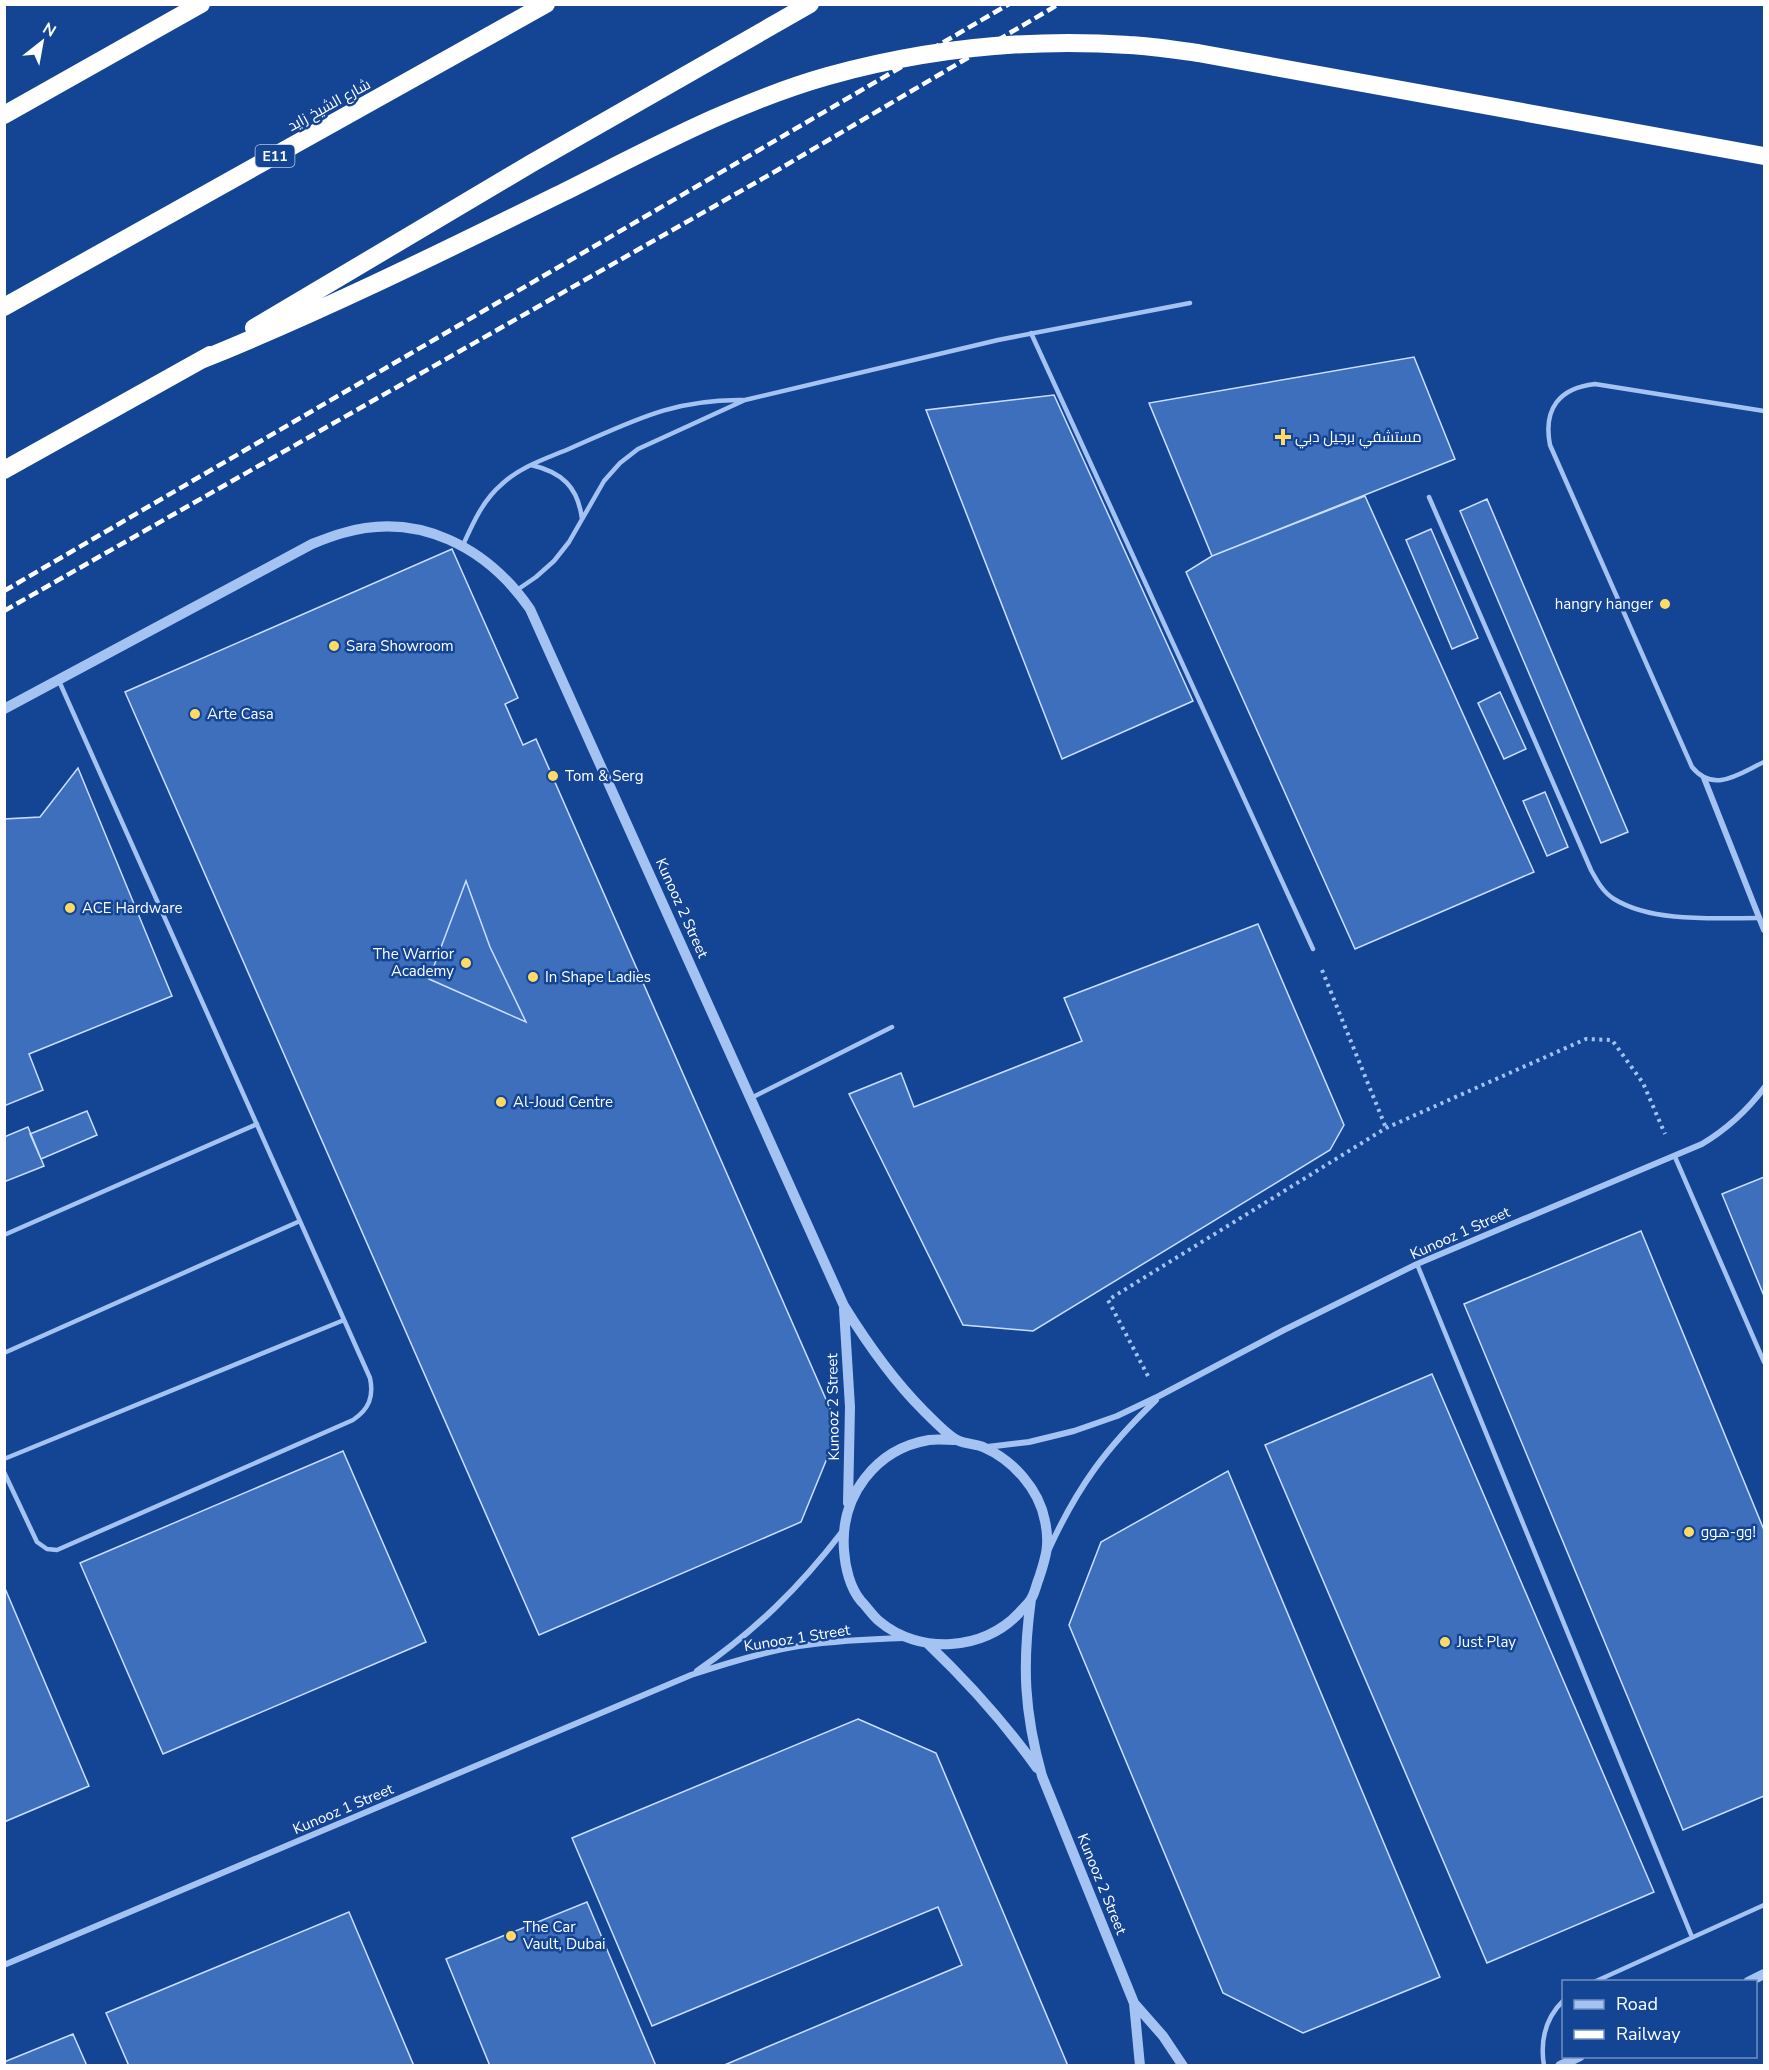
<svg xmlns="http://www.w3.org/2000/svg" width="1769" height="2070" viewBox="0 0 1769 2070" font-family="'Nunito Sans',Cairo,sans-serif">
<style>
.building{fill:#3d6fbd;stroke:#cbdffd;stroke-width:1.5}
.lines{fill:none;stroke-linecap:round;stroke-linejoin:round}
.path{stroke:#a4c3f2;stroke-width:4;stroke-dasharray:3 4.5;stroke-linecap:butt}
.service{stroke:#a4c3f2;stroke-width:4.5}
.minor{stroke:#a4c3f2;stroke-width:6}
.tertiary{stroke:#a4c3f2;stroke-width:10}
.motorway{stroke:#fff;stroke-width:18}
.rail{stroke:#fff;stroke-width:4.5;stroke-dasharray:10 4.5;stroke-linecap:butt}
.poi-dot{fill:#ffdb65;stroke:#144595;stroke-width:2}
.labels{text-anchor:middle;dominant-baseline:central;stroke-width:5;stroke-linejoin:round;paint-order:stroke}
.shield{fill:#144595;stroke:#b8c7df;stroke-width:1.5}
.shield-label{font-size:14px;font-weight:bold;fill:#fff}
.street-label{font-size:15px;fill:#fff;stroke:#144595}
.poi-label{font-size:15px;fill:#fff;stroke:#144595;text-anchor:start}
</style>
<rect width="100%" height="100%" fill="#144595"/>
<!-- building -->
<path class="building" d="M1414,357L1455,459L1212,556L1149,403Z
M1054,395L1193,701L1062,759L926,410Z
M1365,496L1534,872L1355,949L1186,572L1212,556Z
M1487,499L1628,832L1601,843L1460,511Z
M1431,529L1478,638L1452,649L1406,540Z
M452,549L518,698L505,704L523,745L536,739L839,1429L801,1522L539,1635L125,692Z
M1500,692L1526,749L1504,759L1478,703Z
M78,768L172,996L29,1054L43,1090L4,1106V819L40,817Z
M1545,792L1568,847L1547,856L1523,801Z
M466,881L490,947L526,1022L429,979Z
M1258,924L1344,1125L1330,1150L1033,1331L963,1325L849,1094L901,1073L914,1107L1082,1041L1064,998Z
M87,1111L97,1135L41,1159L30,1134Z
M28,1127L44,1166L4,1182V1137Z
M1764,1177V1296L1722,1194Z
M1641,1231L1764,1530V1796L1683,1830L1464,1304Z
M1432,1374L1654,1892L1487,1963L1265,1445Z
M343,1451L426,1642L163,1754L80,1563Z
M1228,1471L1440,1977L1303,2033L1223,1993L1069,1625L1101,1542Z
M4,1586L89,1786L4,1822Z
M858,1719L936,1753L1068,2066H722L962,1965L938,1907L652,2026L572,1838Z
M587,1902L656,2066H490L446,1959Z
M349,1912L414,2066H129L106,2013Z
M73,2034L87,2066H4V2062Z"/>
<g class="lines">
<!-- path -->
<path class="path" d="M1322,970L1386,1128
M1148,1376L1108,1300L1386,1128L1586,1039L1612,1040L1643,1083L1665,1134"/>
<!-- service -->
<path class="service" d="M1031,333L1313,949
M1764,411L1595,384C1559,388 1543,409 1550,445L1692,767C1714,794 1740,773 1764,762
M531,465C562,472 578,487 582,519
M1429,497L1591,870C1597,881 1603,892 1614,899C1653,923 1716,918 1760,918
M463,545C473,523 483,500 502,484C521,466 548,458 571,448C633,421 673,399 743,400
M517,590L536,577L554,561L569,542L604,481L620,463L638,449L745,400L998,340L1190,303
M751,1098L892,1027
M1675,1157L1764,1362
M4,1235L257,1124
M1417,1264L1692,1937
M4,1353L300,1221
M4,1459L344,1320
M4,1472L37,1542L47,1549L57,1550L353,1420C369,1409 374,1397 370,1378L59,681
M1594,1982L1764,1905
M1544,2066C1540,2041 1545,2018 1564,2000"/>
<!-- minor -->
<path class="minor" d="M1704,778L1764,930
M987,1447L1029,1442L1074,1431L1117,1416L1159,1396L1284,1330L1417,1264L1702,1144C1727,1129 1746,1112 1764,1088
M1049,1549C1078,1486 1106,1448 1156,1400
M697,1671C755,1631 799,1588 842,1532
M4,1965L691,1675C727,1663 762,1652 799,1646C834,1641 869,1639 905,1638"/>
<!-- tertiary -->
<path class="tertiary" d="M4,709L312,544C322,540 332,536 343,533C418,511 487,547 530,609L844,1306C867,1343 892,1379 923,1410C931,1418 947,1435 957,1440C965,1444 975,1444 983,1447C1013,1460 1039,1489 1045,1521C1050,1544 1046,1557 1039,1578C1036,1585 1035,1593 1031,1599C1028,1604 1023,1608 1019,1613C984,1651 919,1655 879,1621C873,1616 867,1607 861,1601C850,1588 845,1567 844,1550C840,1497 875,1449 929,1440C938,1439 948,1440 957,1440
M844,1309L850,1407L848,1503
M1031,1599C1022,1665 1024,1712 1042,1776L1134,2003L1140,2066
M927,1643C968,1682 1004,1722 1037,1768
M1748,1982L1764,1974
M1134,2003L1163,2036L1183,2066
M1560,2066L1580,2056"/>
<!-- motorway -->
<path class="motorway" d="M4,115L201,4
M4,307L546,4
M254,328L532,163L810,4
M201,360C325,310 444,251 564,192C650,149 736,102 828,76C926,49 1028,38 1129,45C1152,46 1176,50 1198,53L1764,156
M4,470L210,355"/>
<!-- rail -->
<path class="rail" d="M4,591L1009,4
M4,611L776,171L1059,4"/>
</g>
<!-- markers -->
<g class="poi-dot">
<path d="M1280 428h6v6h6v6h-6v6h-6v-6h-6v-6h6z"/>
<circle cx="1665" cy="604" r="6"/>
<circle cx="334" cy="646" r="6"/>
<circle cx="195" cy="714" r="6"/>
<circle cx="553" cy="776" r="6"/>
<circle cx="70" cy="908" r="6"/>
<circle cx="466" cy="963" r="6"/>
<circle cx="533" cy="977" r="6"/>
<circle cx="501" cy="1102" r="6"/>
<circle cx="1689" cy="1532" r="6"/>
<circle cx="1445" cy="1642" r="6"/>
<circle cx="511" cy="1936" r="6"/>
</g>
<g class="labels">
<!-- shield labels -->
<rect class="shield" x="255.5" y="145" width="39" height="22" rx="4.5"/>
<g class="shield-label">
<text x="275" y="156">E11</text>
</g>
<!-- street labels -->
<g class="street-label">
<text transform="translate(329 105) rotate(-29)">شارع الشيخ زايد</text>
<text transform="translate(682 908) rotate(66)">Kunooz 2 Street</text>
<text transform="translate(1460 1233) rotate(-24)">Kunooz 1 Street</text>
<text transform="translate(833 1407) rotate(-91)">Kunooz 2 Street</text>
<text transform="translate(797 1638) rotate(-9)">Kunooz 1 Street</text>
<text transform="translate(343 1809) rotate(-23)">Kunooz 1 Street</text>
<text transform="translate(1102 1884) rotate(68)">Kunooz 2 Street</text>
</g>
<!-- poi labels -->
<g class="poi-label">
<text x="1295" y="437">مستشفي برجيل دبي</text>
<text x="1653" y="604" text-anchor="end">hangry hanger</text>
<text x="346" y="646">Sara Showroom</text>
<text x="207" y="714">Arte Casa</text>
<text x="565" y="776">Tom &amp; Serg</text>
<text x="82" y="908">ACE Hardware</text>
<text x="454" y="954" text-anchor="end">The Warrior<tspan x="454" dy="17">Academy</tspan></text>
<text x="545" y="977">In Shape Ladies</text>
<text x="513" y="1102">Al-Joud Centre</text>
<text x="1701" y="1532">وو-هوو!</text>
<text x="1457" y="1642">Just Play</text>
<text x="523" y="1927">The Car<tspan x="523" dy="17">Vault, Dubai</tspan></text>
</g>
</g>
<!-- border -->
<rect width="1769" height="2070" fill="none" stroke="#ffffff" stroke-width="12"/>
<!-- legend -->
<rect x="1562" y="1980" width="195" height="78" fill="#144595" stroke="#728fbf" stroke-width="1.5"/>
<rect x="1574" y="2000" width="30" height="9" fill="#a4c3f2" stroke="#728fbf" stroke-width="1.5"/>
<text x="1616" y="2010" font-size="18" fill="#ffffff">Road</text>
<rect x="1574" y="2030" width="30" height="9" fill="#ffffff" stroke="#728fbf" stroke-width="1.5"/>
<text x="1616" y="2040" font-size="18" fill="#ffffff">Railway</text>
<!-- north arrow -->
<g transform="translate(42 42) rotate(31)" stroke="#144595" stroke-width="4.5" paint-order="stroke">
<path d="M0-4.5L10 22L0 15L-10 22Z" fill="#ffffff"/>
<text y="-9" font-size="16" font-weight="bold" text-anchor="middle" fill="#ffffff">N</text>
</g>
</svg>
